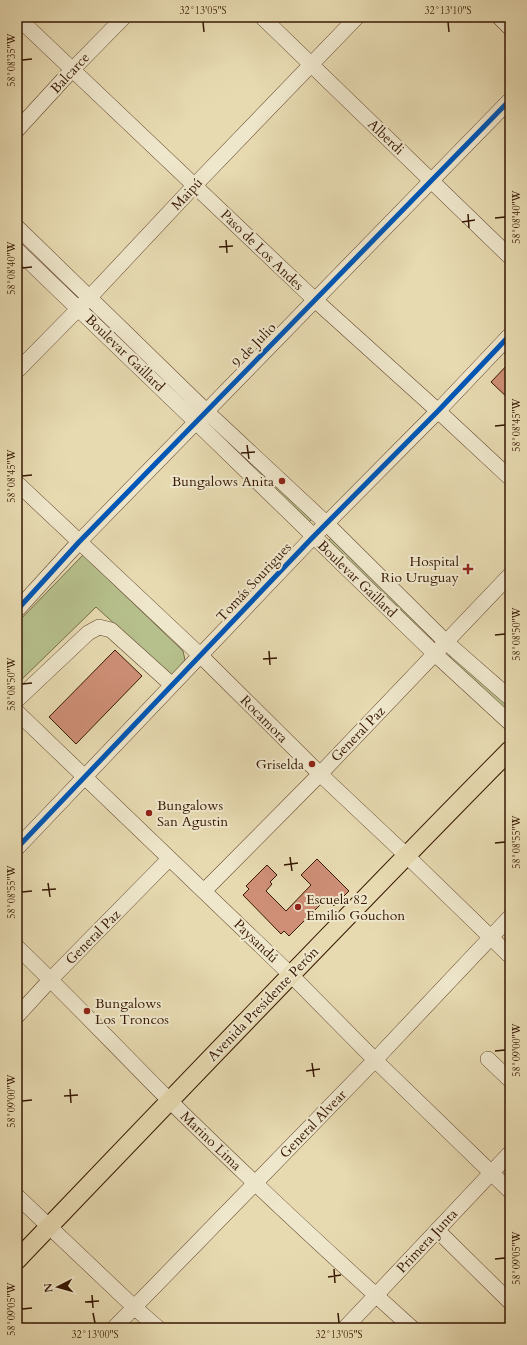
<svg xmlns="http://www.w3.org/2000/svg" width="527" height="1345" viewBox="0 0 527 1345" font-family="Cardo,serif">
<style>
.green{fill:#b6c08c;stroke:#766c48}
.building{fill:#ce8f76;stroke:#371803}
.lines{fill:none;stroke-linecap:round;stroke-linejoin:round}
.minor-casing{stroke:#63482e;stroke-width:16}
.major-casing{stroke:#371803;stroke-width:20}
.minor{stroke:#efe7cc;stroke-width:15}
.major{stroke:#e7dab1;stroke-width:18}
.cycleway-casing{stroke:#efe7cc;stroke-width:8}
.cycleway{stroke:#0057b8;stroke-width:5}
.ticks{fill:none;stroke:#371803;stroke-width:1.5}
.poi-dot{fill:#8f2418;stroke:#efe7cc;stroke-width:1.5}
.labels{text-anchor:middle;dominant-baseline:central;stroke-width:4;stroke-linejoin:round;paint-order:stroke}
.street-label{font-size:14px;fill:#371803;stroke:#efe7cc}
.poi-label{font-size:14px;fill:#371803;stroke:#efe7cc;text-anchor:end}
.neatline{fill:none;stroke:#371803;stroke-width:1.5}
.ticks-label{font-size:10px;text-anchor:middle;fill:#371803}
</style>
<rect width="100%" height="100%" fill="#e7dab1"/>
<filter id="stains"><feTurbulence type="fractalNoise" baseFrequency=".005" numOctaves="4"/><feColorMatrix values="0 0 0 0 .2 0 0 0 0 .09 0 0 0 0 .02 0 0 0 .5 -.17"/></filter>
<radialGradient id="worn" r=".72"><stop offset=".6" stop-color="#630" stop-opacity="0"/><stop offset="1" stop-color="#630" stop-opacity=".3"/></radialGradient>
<!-- green -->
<path class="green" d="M211,419L314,517L308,523L205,425Z
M333,536L436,634L430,640L327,542Z
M83,555L183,651L185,660L172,676L96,607L17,684V623Z
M453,652L510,704V715L447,659Z"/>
<!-- building -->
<path class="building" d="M510,362V400L491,382Z
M115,650L142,676L76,744L49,717Z
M317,859L349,891L334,906L327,898L289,936L284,931L281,934L243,895L249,889L246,886L267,865L277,875L270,882L272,884L266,891L286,911L311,885L301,875Z"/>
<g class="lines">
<!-- minor casing -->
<g class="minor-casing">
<path id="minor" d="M17,17L315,300L438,411L510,478
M262,17L510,257
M499,17L510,28
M17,130L72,70L124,17
M17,227L206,411L327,524L446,642L510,698
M17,250L196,422L435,654L510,723
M17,371L89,298L194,186L357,17
M17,483L201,656L320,774L406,855L510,956
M17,610L79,542L510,100
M17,700L88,633L99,627L111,630L172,685
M17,712L291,975L375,1060L510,1191
M17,848L313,537L438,411L510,335
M204,891L320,774L510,575
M17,947C69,997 119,1050 170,1101C249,1179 330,1254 412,1328
M17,1016L51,979L169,859
M488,1059L510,1080
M17,1196L134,1307L158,1328
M437,1230L510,1302
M114,1328L375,1060L510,917
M345,1328L510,1153"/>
</g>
<!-- major casing -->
<g class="major-casing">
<path id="major" d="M17,1260C181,1089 344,918 510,750"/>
</g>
<!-- minor -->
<use href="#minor" class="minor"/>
<!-- major -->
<use href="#major" class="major"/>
<!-- cycleway casing -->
<g class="cycleway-casing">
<path id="cycleway" d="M17,610L79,542L510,100
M17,848L313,537L438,411L510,335"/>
</g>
<!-- cycleway -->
<use href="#cycleway" class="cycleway"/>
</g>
<!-- ticks -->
<path class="ticks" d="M203,22L204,32M448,22L449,32M22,60L32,59M468,214L469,228M495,218L505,217M462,222L475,220M226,240L227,253M219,247L233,246M22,268L32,267M495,426L505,425M247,445L249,459M241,453L255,452M22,476L32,475M495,635L505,634M269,651L270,665M263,659L277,658M22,684L32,683M495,843L505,842M290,857L292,871M284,865L298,863M48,883L50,897M42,890L56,889M22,892L32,891M495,1051L505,1050M312,1063L314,1077M306,1071L320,1069M70,1089L71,1103M64,1096L78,1095M22,1101L32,1100M495,1259L505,1258M334,1269L335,1283M328,1277L341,1275M92,1295L93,1308M85,1302L99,1301M22,1309L32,1308M93,1313L95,1323M338,1313L339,1323"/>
<!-- markers -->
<g class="poi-dot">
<circle cx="282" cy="481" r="4"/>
<path d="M466 563h4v4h4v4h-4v4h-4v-4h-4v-4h4z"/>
<circle cx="312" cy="764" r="4"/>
<circle cx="149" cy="813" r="4"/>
<circle cx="298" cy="907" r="4"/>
<circle cx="87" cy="1011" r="4"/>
</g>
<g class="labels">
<!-- street labels -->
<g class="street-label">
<text transform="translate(70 73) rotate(-47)">Balcarce</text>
<text transform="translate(386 137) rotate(44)">Alberdi</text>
<text transform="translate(187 194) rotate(-47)">Maipú</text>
<text transform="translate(262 250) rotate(44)">Paso de Los Andes</text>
<text transform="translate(254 345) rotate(-46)">9 de Julio</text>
<text transform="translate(125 353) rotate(44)">Boulevar Gaillard</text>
<text transform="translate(357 579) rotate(44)">Boulevar Gaillard</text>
<text transform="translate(254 582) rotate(-47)">Tomás Sourigues</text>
<text transform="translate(264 719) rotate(45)">Rocamora</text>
<text transform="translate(358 734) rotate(-46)">General Paz</text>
<text transform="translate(93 937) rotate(-45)">General Paz</text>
<text transform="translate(256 941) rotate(44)">Paysandú</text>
<text transform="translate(263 1004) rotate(-46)">Avenida Presidente Perón</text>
<text transform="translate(313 1124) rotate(-46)">General Alvear</text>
<text transform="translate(211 1141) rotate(44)">Marino Lima</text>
<text transform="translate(427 1241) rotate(-47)">Primera Junta</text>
</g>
<!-- poi labels -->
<g class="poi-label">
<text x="274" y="481">Bungalows Anita</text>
<text x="459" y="561">Hospital<tspan x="459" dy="16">Rio Uruguay</tspan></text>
<text x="304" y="764">Griselda</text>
<text x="157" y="805" text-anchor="start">Bungalows<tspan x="157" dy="16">San Agustin</tspan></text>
<text x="306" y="899" text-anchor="start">Escuela 82<tspan x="306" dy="16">Emilio Gouchon</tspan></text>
<text x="95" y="1003" text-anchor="start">Bungalows<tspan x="95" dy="16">Los Troncos</tspan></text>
</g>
</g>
<!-- margin -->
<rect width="527" height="1345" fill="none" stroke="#e7dab1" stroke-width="44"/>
<!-- north arrow -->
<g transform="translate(58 1287) rotate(264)" stroke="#efe7cc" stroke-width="3" paint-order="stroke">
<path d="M0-3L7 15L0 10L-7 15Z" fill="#371803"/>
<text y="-6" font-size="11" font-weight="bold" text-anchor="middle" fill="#371803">N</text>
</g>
<rect x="22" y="22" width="483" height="1301" class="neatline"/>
<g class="ticks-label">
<text x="203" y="14">32°13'05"S</text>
<text x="448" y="14">32°13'10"S</text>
<text transform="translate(11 60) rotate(-90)" y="4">58°08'35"W</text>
<text transform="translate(516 217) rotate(-90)" y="4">58°08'40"W</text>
<text transform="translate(11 268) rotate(-90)" y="4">58°08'40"W</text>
<text transform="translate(516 425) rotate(-90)" y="4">58°08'45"W</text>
<text transform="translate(11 476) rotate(-90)" y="4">58°08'45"W</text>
<text transform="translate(516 634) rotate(-90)" y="4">58°08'50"W</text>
<text transform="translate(11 684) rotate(-90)" y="4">58°08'50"W</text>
<text transform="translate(516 842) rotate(-90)" y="4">58°08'55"W</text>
<text transform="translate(11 892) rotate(-90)" y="4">58°08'55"W</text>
<text transform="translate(516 1050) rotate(-90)" y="4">58°09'00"W</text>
<text transform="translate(11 1101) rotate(-90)" y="4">58°09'00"W</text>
<text transform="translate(516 1258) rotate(-90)" y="4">58°09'05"W</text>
<text transform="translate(11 1309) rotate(-90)" y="4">58°09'05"W</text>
<text x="95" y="1338">32°13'00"S</text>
<text x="339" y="1338">32°13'05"S</text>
</g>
<rect width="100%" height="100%" filter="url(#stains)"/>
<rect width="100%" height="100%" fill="url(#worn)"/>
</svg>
